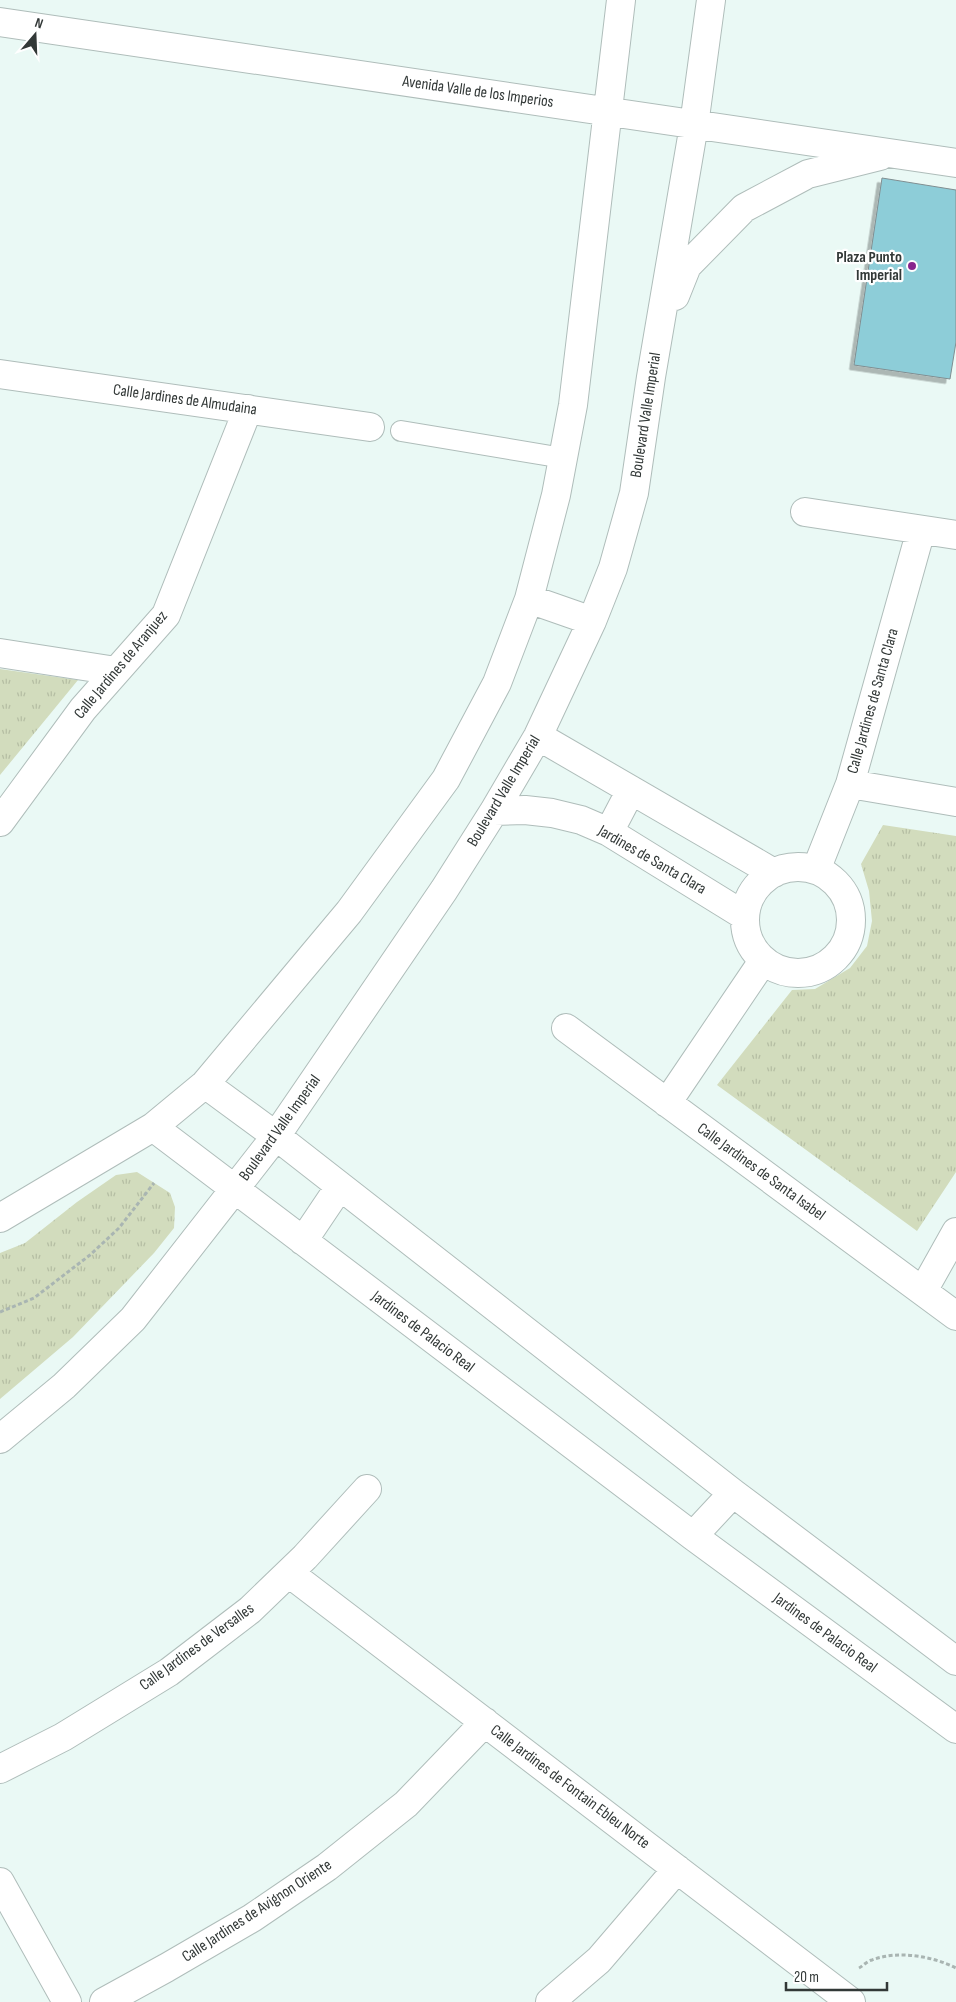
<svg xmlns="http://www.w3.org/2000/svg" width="956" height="2002" viewBox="0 0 956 2002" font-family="'Sofia Sans Condensed',sans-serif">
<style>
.park{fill:url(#park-tufts)}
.building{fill:#8dcdd8;stroke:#808e91;filter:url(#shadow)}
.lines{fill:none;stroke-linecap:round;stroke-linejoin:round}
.service-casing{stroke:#afbdba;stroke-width:22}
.minor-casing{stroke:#afbdba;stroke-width:30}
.path{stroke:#a9b5b2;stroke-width:3;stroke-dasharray:4 2.5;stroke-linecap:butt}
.service{stroke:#fff;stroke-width:20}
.minor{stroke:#fff;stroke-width:28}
.poi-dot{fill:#88258d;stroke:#fff;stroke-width:2}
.labels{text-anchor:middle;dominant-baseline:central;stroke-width:4.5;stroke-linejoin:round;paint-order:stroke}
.street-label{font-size:16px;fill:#323837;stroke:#fff}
.poi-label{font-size:16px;font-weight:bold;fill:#323837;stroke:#fff;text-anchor:end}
</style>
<defs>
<pattern id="park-tufts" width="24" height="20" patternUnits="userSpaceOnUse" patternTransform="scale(1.25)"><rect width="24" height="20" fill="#d2dcbd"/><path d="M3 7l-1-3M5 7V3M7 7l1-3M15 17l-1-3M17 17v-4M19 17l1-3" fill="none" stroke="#b5bea3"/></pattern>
<filter id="shadow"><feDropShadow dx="-4.5" dy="4.5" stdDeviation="0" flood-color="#0004"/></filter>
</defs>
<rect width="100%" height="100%" fill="#eaf9f5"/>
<!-- park -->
<path class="park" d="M0,669L78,680L0,775Z
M883,825L956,836V1172L917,1231L717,1085L792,990L815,989L850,968L867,946L872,921L869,891L861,864Z
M137,1172L170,1193L175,1207L174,1228L154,1253L73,1337L0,1399V1253L25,1243L77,1202L116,1175Z"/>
<!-- building -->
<path class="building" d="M882,178L956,190V342L950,379L854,365Z"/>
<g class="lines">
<!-- service casing -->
<g class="service-casing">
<path id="service" d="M401,431L563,458"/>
</g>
<!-- minor casing -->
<g class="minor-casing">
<path id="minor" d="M0,22L956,163
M675,296L687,266L744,208L808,174L880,156
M0,374L370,427
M805,512L956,535
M529,599L592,621
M0,653L116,671
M538,736L774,873
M850,784L956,802
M494,811L525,810L552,813L581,820L609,832L745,916
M0,822L83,709L166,615L248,409
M609,832L631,790
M745 920a53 53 0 1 1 106 0a53 53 0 1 1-106 0Z
M816,870L850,784L921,530
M566,1028L956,1316
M205,1084L276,1136L733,1493L956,1661
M667,1103L763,961
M153,1127L693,1536L956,1729
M0,1218L153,1127L205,1084L349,912L446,779L497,683L529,599L556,495L573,405L621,0
M303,1241L340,1186
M923,1291L956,1232
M0,1439L64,1386L133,1319L276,1136L444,890L494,811L538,736L592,621L613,568L634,493L651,377L694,125L711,0
M693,1536L733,1493
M289,1573L851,2002
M0,1769L63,1737L169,1672L250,1610L305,1557L367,1489
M0,1882L67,2002
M104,2002L166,1968L252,1918L327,1867L406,1804L485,1722
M550,2002L599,1960L677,1869"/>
</g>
<!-- path -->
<path class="path" d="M0,1312L34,1298L90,1255L119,1228L154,1183
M859,1968C863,1966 867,1961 872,1960C898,1950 932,1956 956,1968"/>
<!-- service -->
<use href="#service" class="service"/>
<!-- minor -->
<use href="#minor" class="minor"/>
</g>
<!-- markers -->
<circle class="poi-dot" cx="912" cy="266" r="5"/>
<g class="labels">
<!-- street labels -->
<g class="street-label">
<text transform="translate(478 92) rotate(8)">Avenida Valle de los Imperios</text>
<text transform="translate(185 400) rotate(8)">Calle Jardines de Almudaina</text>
<text transform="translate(646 415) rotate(-81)">Boulevard Valle Imperial</text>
<text transform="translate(121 665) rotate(-50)">Calle Jardines de Aranjuez</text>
<text transform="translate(873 701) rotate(-74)">Calle Jardines de Santa Clara</text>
<text transform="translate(504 791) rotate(-59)">Boulevard Valle Imperial</text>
<text transform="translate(652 860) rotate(30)">Jardines de Santa Clara</text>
<text transform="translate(280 1128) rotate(-54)">Boulevard Valle Imperial</text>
<text transform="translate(761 1172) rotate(36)">Calle Jardines de Santa Isabel</text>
<text transform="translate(423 1332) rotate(37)">Jardines de Palacio Real</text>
<text transform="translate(825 1633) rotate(36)">Jardines de Palacio Real</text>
<text transform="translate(197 1647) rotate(-36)">Calle Jardines de Versalles</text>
<text transform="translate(570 1787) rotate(37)">Calle Jardines de Fontain Ebleu Norte</text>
<text transform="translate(257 1911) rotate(-33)">Calle Jardines de Avignon Oriente</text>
</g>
<!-- poi labels -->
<g class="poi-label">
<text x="902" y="257">Plaza Punto<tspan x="902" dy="18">Imperial</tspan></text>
</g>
</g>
<!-- north arrow -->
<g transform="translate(35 35) rotate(19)" stroke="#ffffff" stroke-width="4" paint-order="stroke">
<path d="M0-4L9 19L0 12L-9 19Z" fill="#323837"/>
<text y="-8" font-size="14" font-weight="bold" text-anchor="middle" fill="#323837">N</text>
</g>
<!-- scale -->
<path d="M786 1982v8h101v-8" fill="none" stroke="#323837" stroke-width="2.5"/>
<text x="794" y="1982" font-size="15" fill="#323837" stroke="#ffffff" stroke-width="4" paint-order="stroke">20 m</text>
</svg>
